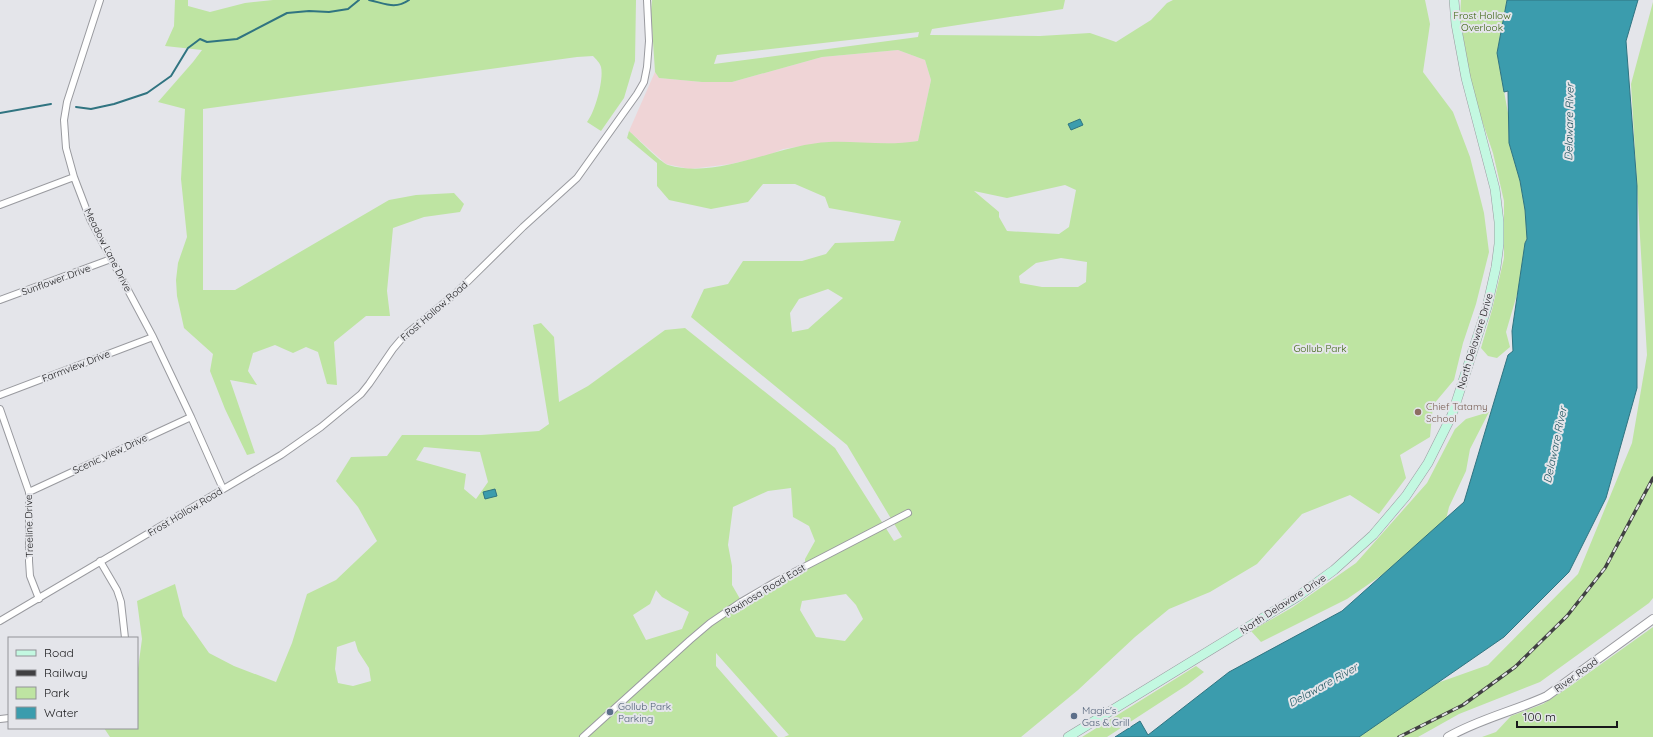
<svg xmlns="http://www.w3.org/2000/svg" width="1653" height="737" viewBox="0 0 1653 737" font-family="Quicksand,sans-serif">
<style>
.industrial{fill:#efd4d6}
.green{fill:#bee4a2;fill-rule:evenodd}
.water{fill:#3b9cad;stroke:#307481}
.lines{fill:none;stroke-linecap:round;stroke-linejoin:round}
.stream{stroke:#307481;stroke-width:2}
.minor-casing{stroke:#999a9f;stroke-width:8}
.tertiary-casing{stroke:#999a9f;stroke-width:10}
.secondary-casing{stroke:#999a9f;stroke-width:10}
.minor{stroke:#fff;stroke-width:6}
.tertiary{stroke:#fff;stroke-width:8}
.secondary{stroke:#c3f8e1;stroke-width:9}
.rail-casing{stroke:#404042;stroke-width:3.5}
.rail{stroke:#e4e5ea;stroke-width:2;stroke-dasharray:6;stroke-linecap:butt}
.education-dot{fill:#8d6e63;stroke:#e4e5ea;stroke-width:1.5}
.service-dot{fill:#5c6f8a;stroke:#e4e5ea;stroke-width:1.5}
.labels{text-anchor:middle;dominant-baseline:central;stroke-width:4;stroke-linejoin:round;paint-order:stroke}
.park-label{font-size:10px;fill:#3b620f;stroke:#e4e5ea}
.street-label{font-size:10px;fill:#18181a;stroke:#e4e5ea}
.education-label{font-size:10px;fill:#785e54;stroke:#e4e5ea;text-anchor:start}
.service-label{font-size:10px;fill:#4e5e75;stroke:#e4e5ea;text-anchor:start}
.water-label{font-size:11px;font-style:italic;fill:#1e545e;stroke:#e4e5ea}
</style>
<rect width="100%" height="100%" fill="#e4e5ea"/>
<!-- industrial -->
<path class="industrial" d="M898,50L925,60L931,80L918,141L899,144L829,142L783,149L769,155L731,164L690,169L666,164L629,131L655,72L659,78L702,82H732L822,57Z"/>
<!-- green -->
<path class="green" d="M175,0H188V6L210,12L245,3L273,0H636L635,61L624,98L601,131L587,122C595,112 604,80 601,67C600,63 596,59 593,56L577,57L203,109V290H235L389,200L416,195L454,193L464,204L460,212L424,217L393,228L387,291L390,316H366L334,342L337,385L327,384L318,352L306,347L293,353L275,345L253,353L248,371L257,385L230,380L255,453L247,455L225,409L210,371L213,354L184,328L177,296L176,280L178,263L187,237L181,179L185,109L158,102L193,62L202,50L165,46L174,26Z
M652,0H1065L1063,9L932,29L930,35L1040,36L1090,33L1116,42L1151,20L1167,3L1173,0H1425L1430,24L1423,72L1453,112L1470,157L1484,213L1489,252L1476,304L1463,343L1454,380L1433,405L1430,437L1400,455L1406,478L1379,514L1350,495L1302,514L1257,564L1210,592L1169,609L1135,637L1078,690L1021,737H784L789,735L716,653V666L778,737H110L104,728H137V676L142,639L137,601L175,584L183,616L209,653L234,666L276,682L292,643L307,594L336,580L377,541L358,507L336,481L351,457L387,456L402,435H481L539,431L549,424L533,325L541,323L554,337L559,402L588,386L665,330L685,328L835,448L894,541L902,537L847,445L691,317L704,289L728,284L743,261H802L826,254L835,243L894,241L901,221L829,208L825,197L795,184H763L748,202L711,209L669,200L657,186V163L627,138L629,131C637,138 660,162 668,165C719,180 778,144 829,142C859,141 888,146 918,141L931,80L925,60L898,50L822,57L732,82H702L659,78L655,72L651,11ZM919,32L918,37L714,64L717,55ZM1065,185L1076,190L1069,227L1059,234L1007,231L999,217V212L974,191L1007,198ZM1061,258L1087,262L1086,282L1078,287H1042L1020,283L1019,276L1036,263ZM828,289L843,298L808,329L792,332L790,313L799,299ZM424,447L480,452L488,482L476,499L464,489L466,474L416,460ZM791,488L793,517L809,526L815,541L805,559V570L743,604L732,585V566L728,545L733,507L768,491ZM656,590L662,597L689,612L682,629L646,640L633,615L650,604ZM846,594L856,605L863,619L845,641L816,637L800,610L802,601ZM355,641L358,651L369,668L371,681L353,686L338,683L335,669L337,647Z
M1461,0H1507L1497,53L1508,113L1509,143L1520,181L1525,210L1527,239L1525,243L1518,291L1506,332L1510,347L1497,358L1488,356L1481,348L1492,310L1504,258V201L1493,153L1472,91L1460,17Z
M1653,2V598L1649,603L1540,682L1459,714L1418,737H1337L1412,692L1488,665L1578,574L1632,443L1647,355L1631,84Z
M1489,412L1470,449L1466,471L1449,507L1444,528L1417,551L1347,599L1261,642L1251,631L1293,607L1356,563L1427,483L1455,429L1466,419Z
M1653,627V737H1482L1496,732L1511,716L1543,704L1569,687Z
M1196,666L1204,672L1187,685L1107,737H1082Z"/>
<!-- water -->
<path class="water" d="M1507,0H1638L1626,41L1637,186V388L1606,498L1569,572L1504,637L1359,737H1115L1140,721L1148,735L1229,672L1342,611L1464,502L1508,355L1513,351L1512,331L1525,243L1527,239L1525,210L1520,181L1509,143L1508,91L1504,92L1497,53Z
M1080,119L1083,125L1071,130L1068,124Z
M495,489L497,496L485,499L483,492Z"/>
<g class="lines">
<!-- stream -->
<path class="stream" d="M369,0C384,3 395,10 409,0
M76,107L91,109L114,104L147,93L171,76L188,48L200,39L207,42L237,39L287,13L309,11L329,12L348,9L359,0
M0,113L51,104"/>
<!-- minor casing -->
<g class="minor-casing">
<path id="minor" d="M100,0L67,102L64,120L66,148L74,177L90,219L153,337L191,417L223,489
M0,205L74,177
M0,300L111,259
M0,395L153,337
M0,409L29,492V561L30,576L39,599
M29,492L191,417
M100,561L117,590L121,602L125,638
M0,621L281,455L321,427L361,394L369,384L393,349L404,336L456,293L523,227L577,178L637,94L644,82L647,67L649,41L647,0
M0,719L9,718
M583,737L690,640L710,623L741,602L777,581L908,513"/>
</g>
<!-- tertiary casing -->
<g class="tertiary-casing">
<path id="tertiary" d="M1448,737C1479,719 1515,711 1547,696L1653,619"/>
</g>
<!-- secondary casing -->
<g class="secondary-casing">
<path id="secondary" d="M1068,737L1297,597L1334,570L1373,535L1406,496L1428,463L1452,415L1487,307L1496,267L1499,244V222L1495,189L1466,78L1456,24L1454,0"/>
</g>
<!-- minor -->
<use href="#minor" class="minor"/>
<!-- tertiary -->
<use href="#tertiary" class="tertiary"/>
<!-- secondary -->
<use href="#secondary" class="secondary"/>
<!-- rail casing -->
<g class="rail-casing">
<path id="rail" d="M1399,737L1463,705L1515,667L1567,616L1605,568L1653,478"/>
</g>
<!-- rail -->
<use href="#rail" class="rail"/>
</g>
<!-- markers -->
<circle class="education-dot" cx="1418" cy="412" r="4"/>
<g class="service-dot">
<circle cx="610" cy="712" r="4"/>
<circle cx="1074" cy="716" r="4"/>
</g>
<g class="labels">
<!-- park labels -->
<g class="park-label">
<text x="1482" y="15">Frost Hollow<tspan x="1482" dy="12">Overlook</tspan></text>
<text x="1320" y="348">Gollub Park</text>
</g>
<!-- street labels -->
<g class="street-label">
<text transform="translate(108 250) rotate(63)">Meadow Lane Drive</text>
<text transform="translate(56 280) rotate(-20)">Sunflower Drive</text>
<text transform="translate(434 311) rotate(-41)">Frost Hollow Road</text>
<text transform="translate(1475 341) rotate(-73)">North Delaware Drive</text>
<text transform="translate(76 366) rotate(-21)">Farmview Drive</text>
<text transform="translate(110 454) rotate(-25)">Scenic View Drive</text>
<text transform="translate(185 512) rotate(-31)">Frost Hollow Road</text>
<text transform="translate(29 526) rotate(-91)">Treeline Drive</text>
<text transform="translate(765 590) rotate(-31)">Paxinosa Road East</text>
<text transform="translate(1283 604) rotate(-33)">North Delaware Drive</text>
<text transform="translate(1576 675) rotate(-36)">River Road</text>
</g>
<!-- education labels -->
<g class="education-label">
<text x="1426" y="406">Chief Tatamy<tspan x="1426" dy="12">School</tspan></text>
</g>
<!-- service labels -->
<g class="service-label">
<text x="618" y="706">Gollub Park<tspan x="618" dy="12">Parking</tspan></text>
<text x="1082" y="710">Magic's<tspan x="1082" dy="12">Gas &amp; Grill</tspan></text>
</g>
<!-- water labels -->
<g class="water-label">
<text transform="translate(1569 122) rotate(-89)">Delaware River</text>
<text transform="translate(1555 445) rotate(-78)">Delaware River</text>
<text transform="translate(1323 685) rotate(-29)">Delaware River</text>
</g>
</g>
<!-- legend -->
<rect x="8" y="637" width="130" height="92" fill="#e4e5ea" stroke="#929397"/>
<rect x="16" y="650" width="20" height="6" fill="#c3f8e1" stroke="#929397"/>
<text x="44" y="657" font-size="12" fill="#18181a">Road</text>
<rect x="16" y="670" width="20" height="6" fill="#404042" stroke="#929397"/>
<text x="44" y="677" font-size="12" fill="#18181a">Railway</text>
<rect x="16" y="687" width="20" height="12" fill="#bee4a2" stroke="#929397"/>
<text x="44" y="697" font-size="12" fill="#18181a">Park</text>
<rect x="16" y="707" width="20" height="12" fill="#3b9cad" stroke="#929397"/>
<text x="44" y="717" font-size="12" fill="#18181a">Water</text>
<!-- scale -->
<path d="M1517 721v6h100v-6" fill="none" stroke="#18181a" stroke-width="2"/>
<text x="1523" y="721" font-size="12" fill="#18181a" stroke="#e4e5ea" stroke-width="3" paint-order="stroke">100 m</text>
</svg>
